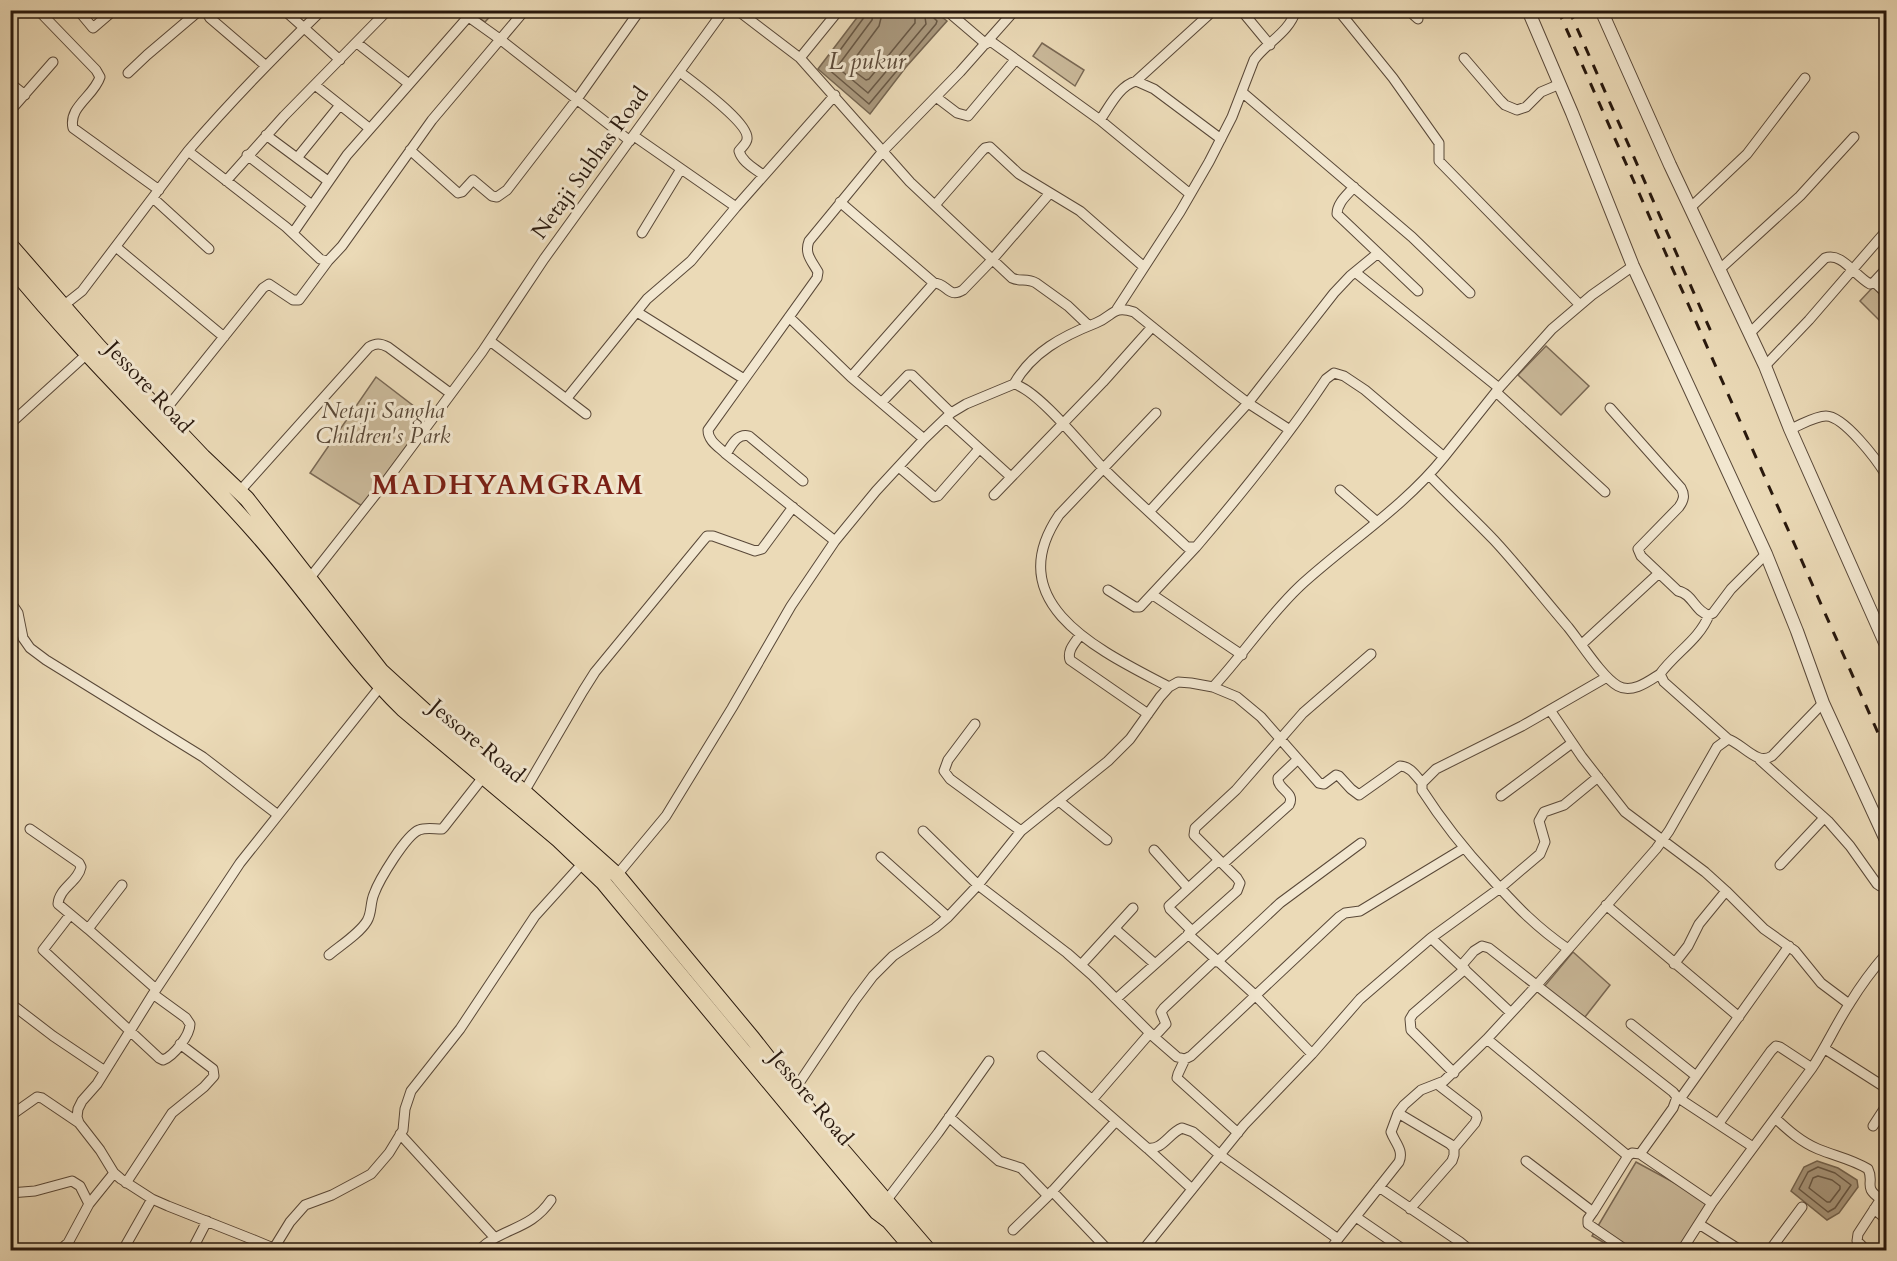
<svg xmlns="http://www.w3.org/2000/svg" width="1897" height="1261" viewBox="0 0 1897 1261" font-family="Cardo,serif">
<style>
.green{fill:#cab99a;stroke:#796854;stroke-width:1.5}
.water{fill:#a9987d;stroke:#756550;stroke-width:1.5}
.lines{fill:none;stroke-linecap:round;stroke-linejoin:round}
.shore{stroke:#685845;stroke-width:1.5}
.minor-casing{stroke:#594838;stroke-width:11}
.tertiary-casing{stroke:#594838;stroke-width:14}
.trunk-casing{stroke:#28180d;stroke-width:17}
.minor{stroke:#f2e7d0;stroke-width:9}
.tertiary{stroke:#f2e7d0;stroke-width:12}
.trunk{stroke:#ebdab7;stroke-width:15}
.rail{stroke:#28180d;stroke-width:3;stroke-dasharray:10 10;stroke-linecap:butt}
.labels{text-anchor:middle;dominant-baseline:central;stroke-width:6;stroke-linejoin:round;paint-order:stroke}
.street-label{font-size:22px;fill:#28180d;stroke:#f2e7d0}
.park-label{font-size:22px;font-style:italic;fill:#594837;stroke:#f2e7d0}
.water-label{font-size:24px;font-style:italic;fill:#5c4b3a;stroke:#f2e7d0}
.district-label{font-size:28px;font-weight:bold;letter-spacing:1.5px;fill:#7a1f14;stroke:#f2e7d0}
</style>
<rect width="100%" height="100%" fill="#ebdab7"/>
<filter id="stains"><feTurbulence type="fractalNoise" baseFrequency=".00333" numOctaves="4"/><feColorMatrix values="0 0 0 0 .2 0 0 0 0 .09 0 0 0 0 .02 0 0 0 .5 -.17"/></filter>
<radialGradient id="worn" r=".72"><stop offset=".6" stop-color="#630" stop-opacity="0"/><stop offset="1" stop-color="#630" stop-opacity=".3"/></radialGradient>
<!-- green -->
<path class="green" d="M469,11H495L485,22Z
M1042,43L1084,70L1075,86L1033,56Z
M1873,287L1886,301V314L1880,321L1860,301Z
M1546,346L1589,386L1561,415L1518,375Z
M376,377L428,417L362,506L310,473Z
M1573,952L1610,985L1585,1017L1543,988Z
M1636,1162L1710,1202L1687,1250H1617L1592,1236Z"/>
<!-- water -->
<path class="water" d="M862,11H934L947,21L906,67L870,114L818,69Z
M1817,1161L1838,1168L1857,1180L1858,1187L1839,1213L1827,1220L1791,1191L1804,1167Z"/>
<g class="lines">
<!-- shore -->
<path class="shore" d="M867,10L865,16L827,68L869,104L936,24L937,21L932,16L931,10
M874,10L872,20L837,67L868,93L926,24L924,10
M883,10L879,26L850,65V68L866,80L869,79L915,23V10
M1818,1167L1835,1173L1851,1185L1835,1208L1828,1212L1799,1189L1808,1172Z
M1818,1176L1832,1180L1840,1186V1189L1830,1202H1827L1809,1188L1813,1178Z"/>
<!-- minor casing -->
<g class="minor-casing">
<path id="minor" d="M38,10L96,70L100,77C94,96 68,107 73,128L159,190
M78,10L93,28L114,10
M205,10L210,18L266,66
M284,10L340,60
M459,10L501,40L630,141
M737,10L800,58L910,182L1012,278C1020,282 1027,278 1036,283L1068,306L1088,325
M956,10L952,15L986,44
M1241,10L1270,45
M1338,10L1393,78L1439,143V161L1580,305
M1408,10L1418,19
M989,40L1100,120L1190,194
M357,43L409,84
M800,58L839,10
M1464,58L1500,100L1505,105L1517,110L1526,107L1541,92L1560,84
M680,72C692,82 750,123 747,139C747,143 742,147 739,151C742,162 754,168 763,175
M128,73L147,55L200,10
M1136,81L1214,10
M10,83L25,95
M315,85L369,128
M1242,92L1412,237L1470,293
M936,97L957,113L968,116L1015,60
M10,111L53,62
M1100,120C1110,106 1119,86 1136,81L1154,89L1221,139
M266,135L328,181
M634,136L736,207
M410,150L458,193L462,192L473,180L492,196L497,197L507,190L577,99L640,10
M188,151L286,227L320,259L328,261L342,246L432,120L525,10
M247,155L312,205
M297,158L340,105
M226,181L284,116L388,10
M1354,187C1347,195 1337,203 1337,214L1418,291
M153,198L209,249
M840,202L934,283
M935,205L982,151L985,148L990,147L1019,174L1080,211L1144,267
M1690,208L1747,154L1805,78
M293,233L347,155L468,17
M642,233L681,169
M116,247L224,337
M1720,269L1800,196L1854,137
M1355,272L1499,388
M1874,282L1886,293
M63,306L82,291L188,151C230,102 275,56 322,10
M1117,309L1180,212L1209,162L1232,117L1254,60C1267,42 1289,33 1296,10
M637,312L744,379
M789,317L851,377L924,439
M1750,333L1825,258C1842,252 1854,275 1870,284L1874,282L1886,269
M490,341L586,414
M1765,366L1809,320L1886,231
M851,377L934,283C947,283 948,299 963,290L992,260L1050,193
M1014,384C1032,352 1063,336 1096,323C1114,316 1112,305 1134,312L1222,383L1248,403L1290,430
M1496,392L1605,492
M567,398L647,299L691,261L736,207L835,95
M882,402L908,375H912L951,413
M1610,408L1681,488C1685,495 1684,500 1679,507L1638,549L1641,556L1678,591C1693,594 1695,612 1709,615L1713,613L1731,589L1766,554
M1156,413L1059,515C998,605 1103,652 1169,687
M162,414L263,288L269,284L293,300H299L328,261
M946,418L1011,477
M10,424L87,354
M1790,429C1801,425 1815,416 1826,416C1844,416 1877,460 1886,475
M726,454C732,445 737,433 749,436L803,481
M899,467L934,497L938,496L979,449
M1429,475C1450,497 1473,518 1494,540C1520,568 1543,598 1568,627C1581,643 1602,677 1618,686C1632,694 1649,681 1660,674
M1340,490L1377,522
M239,492L369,347C376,343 380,343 388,347L450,393
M994,495L1103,382L1152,327
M1149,512L1248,403L1334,293L1350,276L1378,253
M835,541L726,454C719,447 708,441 708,430L817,278L818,272C812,261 804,254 809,241L883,151L960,72L1015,10
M309,579L387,480L482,352L544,259L724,10
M1108,590L1135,607H1140L1196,547
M1153,595L1242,655
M10,601L18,613L23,638L30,648L46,660L203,757L278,815
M1709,615C1699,640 1675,653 1660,674L1664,682L1728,739
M1080,635C1075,643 1067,650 1070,660L1148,714
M1582,644L1659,573
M1213,687C1243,655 1268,616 1300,586C1348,542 1403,508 1444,457
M1550,710L1582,757L1625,812L1705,872L1726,891L1764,929L1795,951L1821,983L1849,1004
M975,724L948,760L944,771L950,779L1021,831
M1760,760L1828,821L1850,846L1877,884L1880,886L1886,884
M524,792L583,691L595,672L702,542L707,536H713L755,551L762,549L793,507
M1501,796L1572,743
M1059,801L1107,840
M30,829L79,863L81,867C78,882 59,888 58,904L88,929
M923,831L978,885L1067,953L1092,975L1154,1037L1177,1057L1185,1059L1191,1056L1339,917L1345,913L1360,911L1464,848
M1154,850L1188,888
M881,857L948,917
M1223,864L1289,805C1296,792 1277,790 1278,778L1298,759
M1780,865L1824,818
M617,875L666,816L732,708L791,606L835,541L876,491L924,439L951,413L966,404L1014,384C1038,390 1084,448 1103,468C1130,495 1159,521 1187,547H1196C1242,493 1287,438 1326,379L1334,373L1344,376L1365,390L1444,457L1499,388L1552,329L1592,295L1633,266
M122,885L88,929L156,989
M1606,905L1739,1017
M70,915L43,950L159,1058L163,1060C174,1056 190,1035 190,1024L186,1018L153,994
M1115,929L1155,964
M1192,931L1170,909L1169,906L1219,860
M1188,934L1255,995L1312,1054
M1431,938L1511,1013
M1568,949C1536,927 1516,906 1490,877C1465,850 1442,821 1422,790V783L1436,769L1522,726L1607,677
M329,955C341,945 359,934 367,921C372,913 370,903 374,894C379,880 406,835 419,830C426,827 434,829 442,829L444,827L484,776
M1217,962L1280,903L1361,843
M1674,964L1688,946L1699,924L1726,891
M1081,965L1133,908
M1461,966L1474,951L1482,946L1489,948L1673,1092L1677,1097L1673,1108L1640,1154
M1116,999L1237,891L1240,883L1237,878L1194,835L1195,828L1236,790L1303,713L1371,654
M10,1003L53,1036L105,1071
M1631,1024L1696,1076
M1154,1037L1166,1024L1161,1012L1164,1008L1215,960
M1487,1039L1628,1156L1632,1153L1640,1154L1712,1203
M1825,1049L1886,1088
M1042,1056L1147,1148C1162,1151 1169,1133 1182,1128L1193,1132L1220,1155L1338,1239L1330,1250
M1185,1059L1178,1074L1177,1078L1238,1133
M1454,1073L1411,1030L1410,1019L1413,1014L1465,969
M1437,1084L1476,1114L1477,1118L1475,1123L1454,1148
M791,1095L855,1000L873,976L893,956L935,928L948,917L978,885L1021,831L1108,761L1130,739L1160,697L1169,687L1178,682L1191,683L1213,687L1237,697L1261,717L1319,783L1324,784L1336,775L1339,776L1351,789L1359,795L1400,766C1410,766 1416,776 1422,783
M1677,1097L1753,1147
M1680,1099L1789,946
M1092,1100L1150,1033
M1398,1113L1450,1144L1454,1148V1155L1452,1161L1410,1209
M10,1116L37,1097L42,1098L79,1123
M949,1117L999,1161L1021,1168L1048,1196
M1775,1118C1788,1130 1801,1142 1818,1149C1835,1156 1852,1159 1868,1169C1875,1183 1862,1187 1881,1199
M1719,1123L1771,1051L1776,1046L1780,1047L1812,1068
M1873,1126L1886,1106
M400,1134L495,1238
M1147,1148L1192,1189
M1526,1161L1593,1212L1628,1156
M126,1183L172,1113L204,1087L214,1076L213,1069L180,1044
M1379,1187L1460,1242L1465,1246L1467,1250
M1052,1191L1108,1250
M10,1193L35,1191L72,1181L80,1186L89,1204
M886,1201L938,1133L989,1061
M1874,1209L1886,1219
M1593,1212L1588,1219V1224L1626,1250
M1356,1217L1404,1250
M1699,1224L1740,1250
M1013,1230L1048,1196L1116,1121
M1338,1239L1399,1162C1404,1150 1395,1143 1391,1132L1398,1113L1404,1105L1421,1090L1444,1081L1487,1039L1536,986L1656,849L1669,831L1717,747L1728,739C1743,744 1757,766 1772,756L1823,703
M274,1248L290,1222L305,1205L332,1195L360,1180L371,1174L389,1153L403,1130L405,1109L411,1091L460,1029L535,916L583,863
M60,1250L68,1243L89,1204L114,1173
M123,1250L152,1199
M192,1250L207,1221
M278,1250L254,1240L168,1206L152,1199L121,1179L114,1173L100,1150L79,1123L77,1117L78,1109L82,1101L97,1084L153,994L240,863L380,687
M479,1250C502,1227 530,1231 551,1200
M1143,1250L1244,1125L1312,1054L1360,999L1431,938L1500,888L1540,854L1545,842L1539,821L1544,812L1564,805L1598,777
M1682,1250L1712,1203L1812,1068C1826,1047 1836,1024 1850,1003C1861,985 1873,969 1886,954
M1770,1250L1802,1207
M1866,1250L1857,1241L1858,1234L1886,1191"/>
</g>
<!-- tertiary casing -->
<g class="tertiary-casing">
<path id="tertiary" d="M1528,10L1572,113L1633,266L1766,554L1797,631L1823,703L1886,840
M1601,10L1670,165L1765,366L1790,429L1886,645"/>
</g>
<!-- trunk casing -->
<g class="trunk-casing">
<path id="trunk" d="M10,245L98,346L203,457L247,499L381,671L427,713L524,792L617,875L753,1039L818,1122L928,1250
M10,265C86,359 174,441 254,531C305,588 348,655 403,709L559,840L603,882L877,1212L889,1221L914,1250"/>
</g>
<!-- minor -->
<use href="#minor" class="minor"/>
<!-- tertiary -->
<use href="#tertiary" class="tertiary"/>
<!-- trunk -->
<use href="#trunk" class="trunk"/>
<!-- rail -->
<path class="rail" d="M1558,10L1886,751
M1569,10L1712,334"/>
</g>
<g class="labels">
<!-- street labels -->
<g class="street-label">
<text transform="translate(590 163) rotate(-54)">Netaji Subhas Road</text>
<text transform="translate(149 387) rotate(47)">Jessore Road</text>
<text transform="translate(477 741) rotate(40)">Jessore Road</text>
<text transform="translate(811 1098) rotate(50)">Jessore Road</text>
</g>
<!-- park labels -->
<g class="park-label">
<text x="383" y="411">Netaji Sangha<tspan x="383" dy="25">Children's Park</tspan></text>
</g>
<!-- water labels -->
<g class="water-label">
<text x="867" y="61">L pukur</text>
</g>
<!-- district labels -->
<g class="district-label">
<text x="508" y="485">MADHYAMGRAM</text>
</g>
</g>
<!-- margin -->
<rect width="1897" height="1261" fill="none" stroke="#ebdab7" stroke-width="36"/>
<rect x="12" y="12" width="1873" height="1237" fill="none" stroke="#28180d" stroke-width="3"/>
<rect x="18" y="18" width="1861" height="1225" fill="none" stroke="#28180d" stroke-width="1.5"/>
<rect width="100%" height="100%" filter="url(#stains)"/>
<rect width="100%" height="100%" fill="url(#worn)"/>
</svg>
